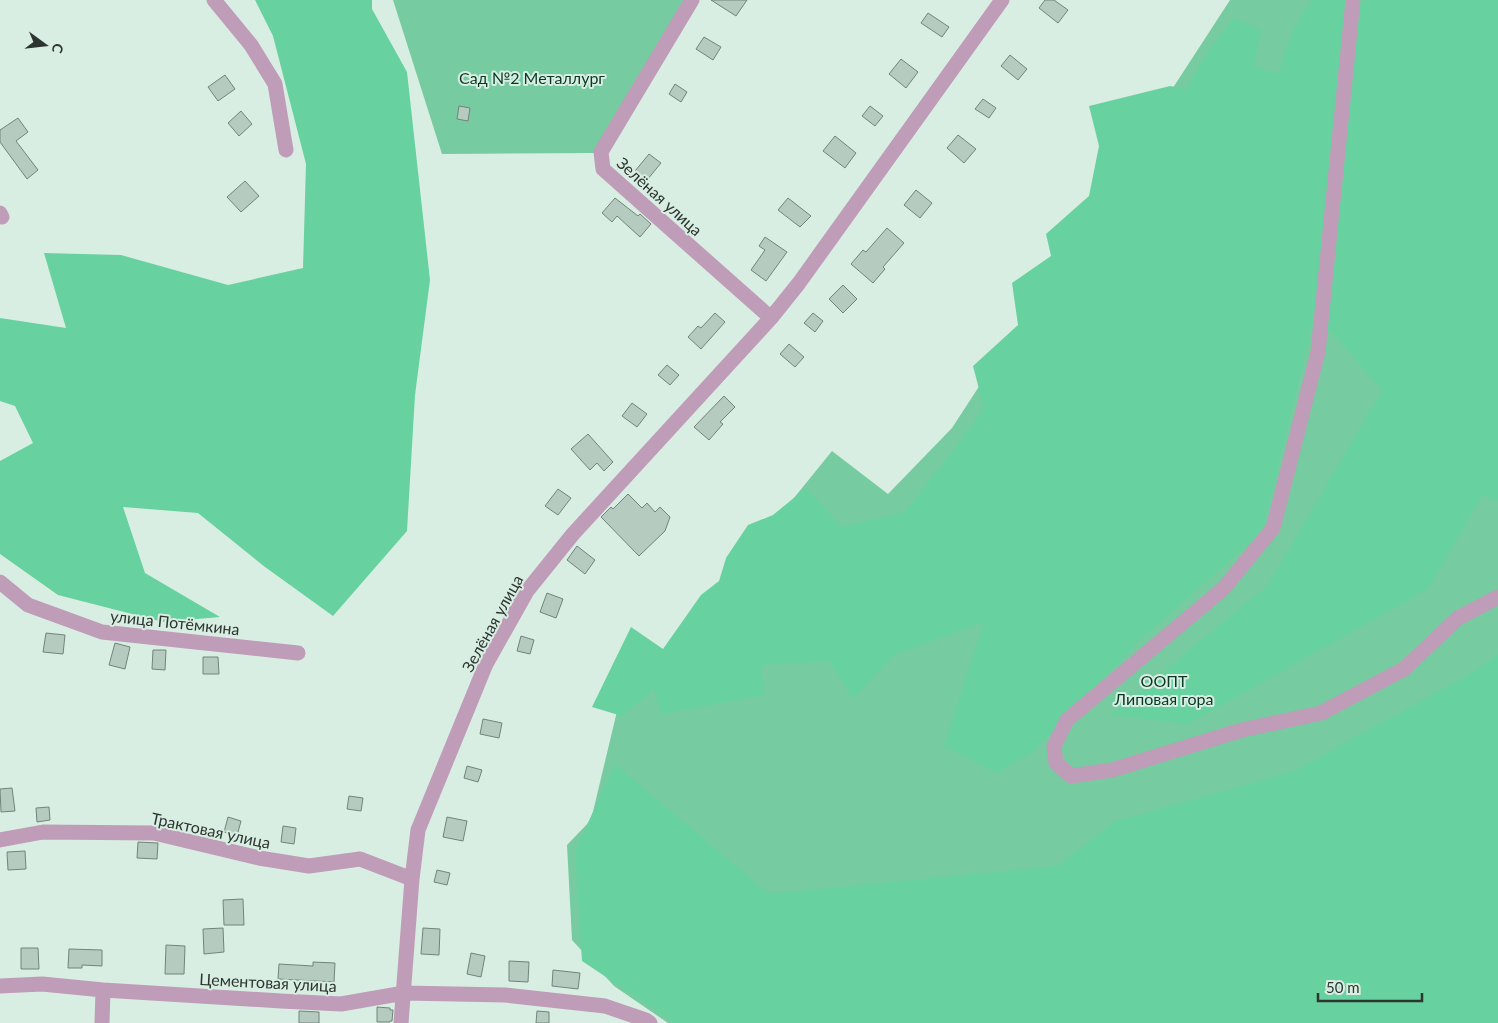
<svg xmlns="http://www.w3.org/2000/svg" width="1498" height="1023" viewBox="0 0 1498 1023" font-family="Lato,sans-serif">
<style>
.green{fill:#77cba0}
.forest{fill:#67d29f}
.building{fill:#b6cbbf;stroke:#718479}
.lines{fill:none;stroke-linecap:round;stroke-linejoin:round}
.minor{stroke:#bf9cb8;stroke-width:15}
.labels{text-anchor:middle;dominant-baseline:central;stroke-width:4;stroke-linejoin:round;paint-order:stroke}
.park-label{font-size:16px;fill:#083925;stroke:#d9eee2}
.street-label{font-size:16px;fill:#2c3530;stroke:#d9eee2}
</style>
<rect width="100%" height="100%" fill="#d9eee2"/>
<!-- green -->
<path class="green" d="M393,0H699L595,153L442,154Z
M1230,0H1498V1023H668L614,986L572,940L567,845L591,820L635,636L666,656L832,451L888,494L952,428Z"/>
<!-- forest -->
<path class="forest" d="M255,0H372V9L407,72L430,280L415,395L407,531L333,616L265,567L198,513L123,507L145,573L220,617L163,622L58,595L0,554V461L33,443L15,406L0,401V318L66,328L44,253L121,255L228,285L303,268L306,164L273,36Z
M1311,0H1498V501L1483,495L1428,589L1188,724L1111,715L1268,585L1382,390L1315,313L1263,531L1141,639L1034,751L997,773L944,746L984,622L894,655L853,699L829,661L761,665L764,695L661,714L654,689L622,716L592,707L631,627L663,649L701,595L719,581L731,542L726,558L748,525L773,515L806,488L842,527L905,512L956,447L984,408L973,366L1018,325L1012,283L1051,256L1046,234L1089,196L1099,146L1089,106L1170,86L1186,89L1212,46L1234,18L1261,30L1254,66L1278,74L1293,30Z
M1498,654V1023H675L582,961L575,851L615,764L769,894L1057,866L1114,822L1294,771L1473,672Z"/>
<!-- building -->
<path class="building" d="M711,0H747L736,16Z
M1045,0H1054L1068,10L1058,23L1039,8Z
M928,13L949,27L942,37L921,23Z
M704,37L721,47L713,60L696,49Z
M1010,55L1027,69L1018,80L1001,66Z
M901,59L918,72L906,88L889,74Z
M225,75L235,89L218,101L208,87Z
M675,84L687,92L681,102L669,94Z
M983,99L996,108L989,118L975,109Z
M459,106L470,108L468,121L457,119Z
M870,106L883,116L875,126L862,116Z
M241,111L252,124L239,136L228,123Z
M18,118L28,132L16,141L38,170L27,179L0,142V130Z
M958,135L976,149L964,163L947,148Z
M835,136L856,153L845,168L823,151Z
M649,154L661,163L647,180L635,171Z
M245,181L259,196L241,212L227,197Z
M916,190L932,203L920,218L904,205Z
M615,198L638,216L640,214L651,224L640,237L617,216L612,222L602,213Z
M788,198L811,216L800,227L778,210Z
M887,228L904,243L883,267L885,269L873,283L851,264L863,250L866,252Z
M765,237L787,252L766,281L751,270L765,250L759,246Z
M843,285L857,299L843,313L829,299Z
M715,313L725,322L701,349L688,337L698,326L701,328Z
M813,313L823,321L815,332L804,323Z
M789,344L804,357L795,367L780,354Z
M667,365L679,375L670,385L658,375Z
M724,396L735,407L720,422L723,424L709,440L694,427Z
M632,403L647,414L637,427L622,416Z
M588,434L613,462L604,471L597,463L590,470L571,449Z
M558,489L571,498L558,515L545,506Z
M628,494L642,508L647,503L655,512L660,507L670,517L665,531L639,556L601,517L611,507L613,509Z
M577,546L595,560L585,574L567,560Z
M547,593L563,599L556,618L540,612Z
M46,633L65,635L63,654L43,652Z
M521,636L534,640L530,654L517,651Z
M115,643L130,647L125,669L109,665Z
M153,650H166L165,670L152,669Z
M203,657H218L219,674H203Z
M483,719L502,723L499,738L480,734Z
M467,766L482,770L478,782L464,778Z
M12,788L15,811L1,812L0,789Z
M349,796L363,798L361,811L347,809Z
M49,807L50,820L37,822L36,808Z
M228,817L241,821L237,836L224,832Z
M447,817L467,821L463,841L443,837Z
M283,826L296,828L294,844L281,842Z
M138,842L158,843L157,859L137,858Z
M25,851L26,869L8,870L7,852Z
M437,870L450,873L447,885L434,882Z
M243,899L244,925H224L223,900Z
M223,928L224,952L204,954L203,929Z
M423,928L440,929L439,955L421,954Z
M166,945L185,946L184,974H165Z
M21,948H38L39,969H21Z
M69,949L102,950V966L82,965V968H68Z
M471,953L485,956L481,977L467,974Z
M509,961L529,962L528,982L509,981Z
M313,962L335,963L334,982L278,979L279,964L313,966Z
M553,970L580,973L578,989L552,986Z
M377,1007L390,1008V1010H393L392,1021H390V1022H377Z
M299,1011L319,1012V1023H299Z
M537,1011L549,1012V1023H536Z"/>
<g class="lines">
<!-- minor -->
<path class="minor" d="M214,0L251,45L275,84L286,150
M692,0L601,152L603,169L771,318
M1353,0L1318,352L1273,528L1224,588L1067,720L1054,746L1056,763L1071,776L1112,770L1242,730L1321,713L1404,669L1458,618L1498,597
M0,213L2,217
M0,582L28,605L102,632L298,653
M0,840L43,832L154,833L259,858L309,866L360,859L412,879
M0,986L42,984L103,990L281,1001L341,1004L404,993L505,995L605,1006L646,1020L650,1023
M102,1023L103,990
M401,1023L412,879L418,830L486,664L527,591L573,534L771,318L799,283L1002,0"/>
</g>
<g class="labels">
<!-- park labels -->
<g class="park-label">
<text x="532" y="77">Сад №2 Металлург</text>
<text x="1164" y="680">ООПТ<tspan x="1164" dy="18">Липовая гора</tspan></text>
</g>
<!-- street labels -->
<g class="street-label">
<text transform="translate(660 196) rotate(42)">Зелёная улица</text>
<text transform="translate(175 622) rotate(6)">улица Потёмкина</text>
<text transform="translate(492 623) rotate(-61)">Зелёная улица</text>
<text transform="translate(211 830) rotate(12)">Трактовая улица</text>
<text transform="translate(268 982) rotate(3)">Цементовая улица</text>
</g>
</g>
<!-- north arrow -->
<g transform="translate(45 45) rotate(105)" stroke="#d9eee2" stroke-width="4" paint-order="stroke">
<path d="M0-4L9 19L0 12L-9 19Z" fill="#2c3530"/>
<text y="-8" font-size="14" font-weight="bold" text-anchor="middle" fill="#2c3530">С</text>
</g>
<!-- scale -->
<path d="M1318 993v8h104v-8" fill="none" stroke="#2c3530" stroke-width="2.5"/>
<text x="1326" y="993" font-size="15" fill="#2c3530" stroke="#d9eee2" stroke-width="4" paint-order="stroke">50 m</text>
</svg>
